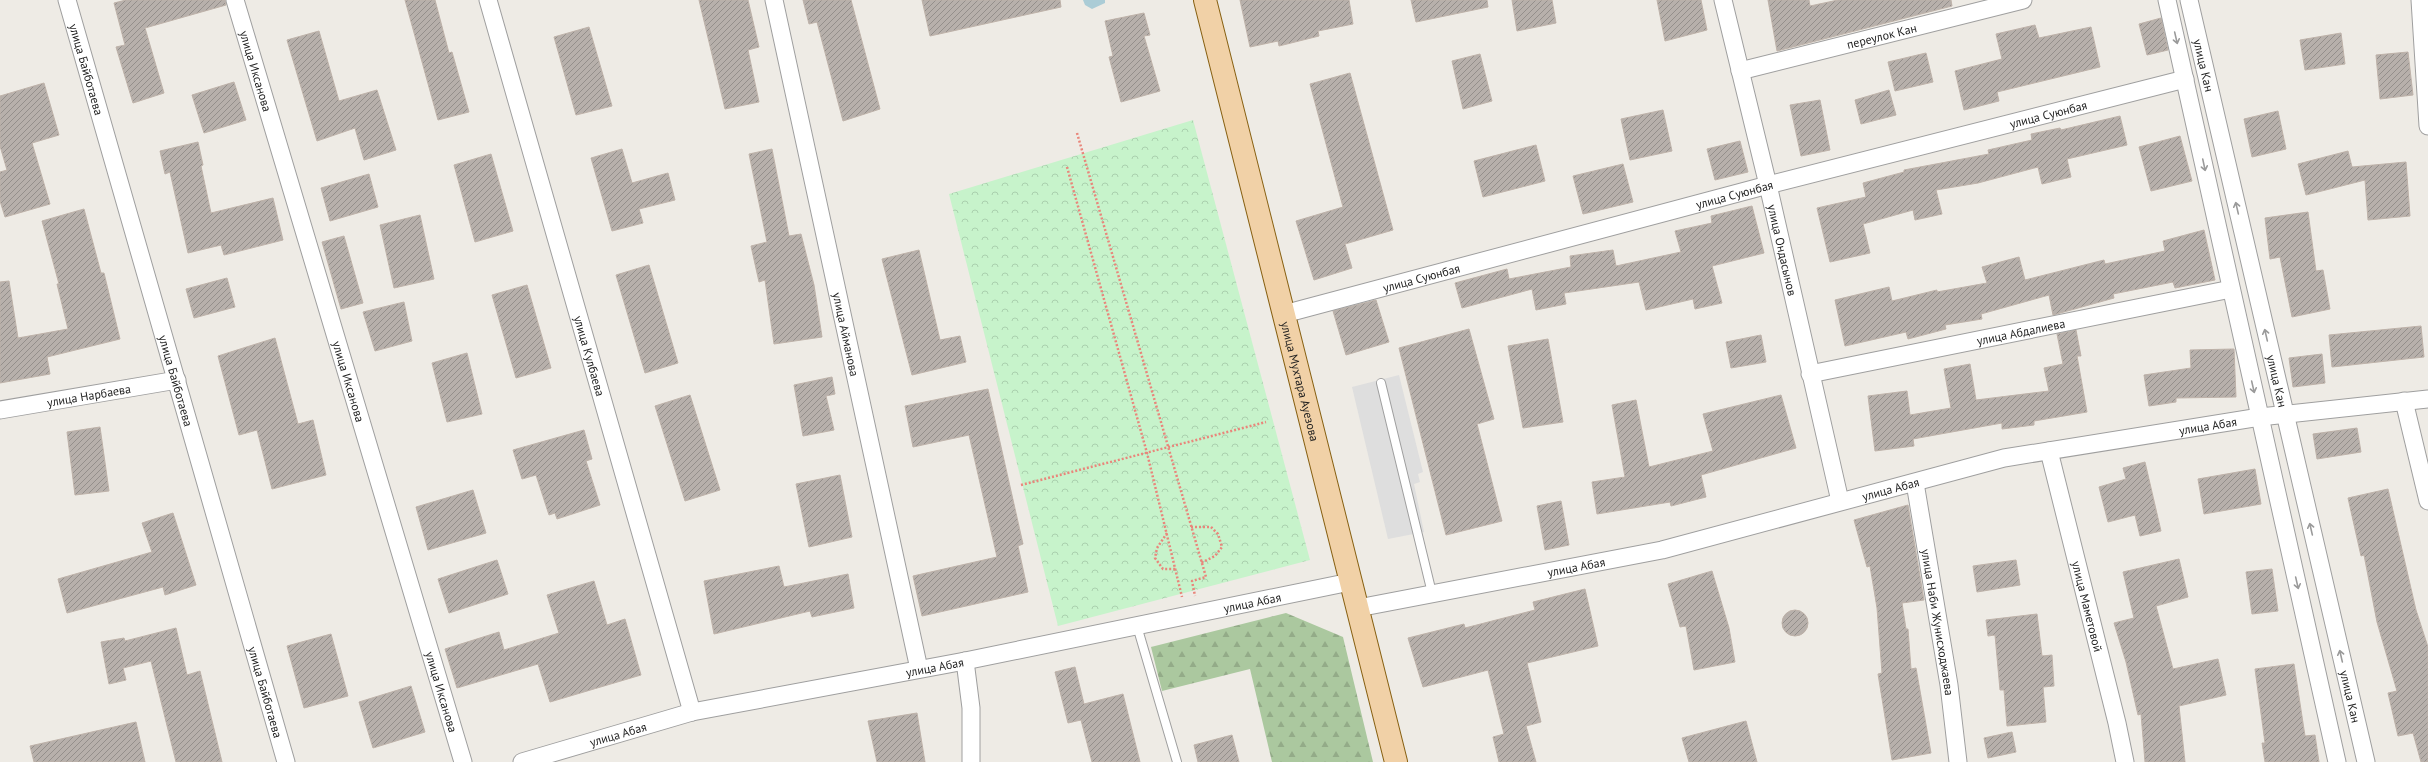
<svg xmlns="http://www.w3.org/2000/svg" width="2428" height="762" viewBox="0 0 2428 762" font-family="'PT Sans',sans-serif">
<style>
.forest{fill:url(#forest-firs)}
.park{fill:url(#park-crowns)}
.parking{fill:#dedede}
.water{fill:#abccd6}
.building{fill:url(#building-hatch);stroke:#beb2a9}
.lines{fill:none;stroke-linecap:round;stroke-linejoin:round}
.lane-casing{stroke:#9f9f9f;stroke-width:10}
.street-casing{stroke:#9f9f9f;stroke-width:19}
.primary-casing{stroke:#876012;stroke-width:24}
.path{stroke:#e9867b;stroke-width:2.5;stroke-dasharray:2 2;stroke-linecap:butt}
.lane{stroke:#fff;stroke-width:8}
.street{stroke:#fff;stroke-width:17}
.primary{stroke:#f1d1a7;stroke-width:22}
.oneway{stroke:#9a9a9a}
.labels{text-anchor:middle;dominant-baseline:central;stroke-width:3;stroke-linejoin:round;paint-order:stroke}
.street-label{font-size:12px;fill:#1e1e1e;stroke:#fff}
</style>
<defs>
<pattern id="forest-firs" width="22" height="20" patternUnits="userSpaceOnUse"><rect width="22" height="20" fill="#abc89f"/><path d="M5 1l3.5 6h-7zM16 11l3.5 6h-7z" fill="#93ab88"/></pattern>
<pattern id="park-crowns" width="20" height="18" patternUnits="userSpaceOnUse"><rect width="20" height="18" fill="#c7f3cb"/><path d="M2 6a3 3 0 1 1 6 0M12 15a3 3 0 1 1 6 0" fill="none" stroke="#aad0ae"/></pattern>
<pattern id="building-hatch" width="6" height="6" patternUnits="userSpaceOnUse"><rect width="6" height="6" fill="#b7b0ab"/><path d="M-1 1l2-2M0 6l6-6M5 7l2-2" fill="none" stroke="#948f8b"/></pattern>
</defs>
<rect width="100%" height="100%" fill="#eeebe5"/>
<!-- forest -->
<path class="forest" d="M1286,613L1343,637L1373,762H1272L1250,669L1162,691L1151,647Z"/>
<!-- park -->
<path class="park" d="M1193,120L1310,560L1058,626L949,194Z"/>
<!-- parking -->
<path class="parking" d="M1399,375L1423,472L1418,474L1420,482L1414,484L1424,532L1388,539L1352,387Z"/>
<!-- water -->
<path class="water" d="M1083,0H1105V3L1092,9L1085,5Z"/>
<!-- building -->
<path class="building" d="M126,0H225L226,5L145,28L164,93L133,103L116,47L125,45L114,3Z
M405,0H435L449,53L452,52L469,112L438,120Z
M699,0H748L759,47L748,50L759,102L725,109Z
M803,0H851L880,109L843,121L817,22L809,24Z
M922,0H1060L1061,7L930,36Z
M1240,0H1349L1353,24L1318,31L1319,36L1279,46L1278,41L1250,47Z
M1411,0H1487L1488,7L1416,22Z
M1512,0H1552L1556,23L1517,31Z
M1657,0H1701L1707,30L1665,41Z
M1768,0H1809L1810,6L1838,0H1951L1952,6L1777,51Z
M1144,13L1150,35L1144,36L1160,91L1121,102L1109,57L1113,56L1105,21Z
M2161,18L2168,50L2147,55L2139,24Z
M2035,25L2039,38L2091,27L2100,67L1997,92L1999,101L1964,110L1955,71L2002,59L1996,34Z
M589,27L612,106L576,115L554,37Z
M319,31L339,101L377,90L396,150L364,160L355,128L317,141L287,40Z
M2341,33L2345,64L2305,70L2300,40Z
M2408,52L2413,95L2380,99L2376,55Z
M1926,53L1933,82L1895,91L1888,62Z
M1480,54L1492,101L1463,109L1452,61Z
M1350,73L1393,230L1345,244L1352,268L1314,280L1296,221L1343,207L1310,84Z
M234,82L246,120L204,133L192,95Z
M44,83L59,135L32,143L50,204L5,217L0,201V172L7,170L0,146V96Z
M1889,90L1896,115L1861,124L1855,100Z
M1820,100L1830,150L1801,156L1790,105Z
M1663,110L1672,151L1630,160L1621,119Z
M2278,111L2286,149L2252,157L2244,119Z
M2120,116L2127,145L2067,159L2071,177L2042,184L2038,167L1978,183L1936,190L1942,214L1915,220L1913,210L1863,224L1870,253L1830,262L1817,208L1866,197L1863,183L1904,172V170L1989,154L1988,150L2032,140L2031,134L2060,128L2061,130Z
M2180,136L2192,181L2151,191L2139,147Z
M1740,141L1748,172L1715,180L1707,149Z
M198,142L203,165L201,166L211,213L273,198L283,240L224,255L221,245L188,253L170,172L165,174L160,151Z
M1536,145L1545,181L1483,197L1474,161Z
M622,149L632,183L668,173L675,200L639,209L643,223L612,231L591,158Z
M772,149L789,236L801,234L814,285L822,337L774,344L765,280L759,282L751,246L767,242L749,154Z
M2348,151L2352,167L2406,162L2410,216L2368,220L2365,180L2306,195L2298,164Z
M491,154L513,231L475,242L454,165Z
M1623,164L1633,202L1583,214L1573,176Z
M369,174L378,207L330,221L321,188Z
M1752,206L1764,253L1712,266L1722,303L1695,309L1693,299L1646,310L1639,282L1564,293L1566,304L1536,310L1532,289L1462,308L1455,283L1507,269L1509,279L1571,267L1570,256L1613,250L1616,266L1681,252L1675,231L1712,223L1711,216Z
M84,209L101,273H104L120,339L47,357L50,374L0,383V282L9,281L18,338L68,329L57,284H59L42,221Z
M2308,212L2316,271L2323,270L2330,309L2292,317L2280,257L2270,259L2265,218Z
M420,215L434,279L394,288L380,225Z
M2204,230L2215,280L2175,288L2173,282L2113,294L2114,298L2053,315L2049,295L1981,314L1982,319L1945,325L1946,329L1908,339L1906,332L1845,346L1835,300L1889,287L1892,301L1937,290V292L1987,283L1982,267L2019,257L2025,280L2104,260L2105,264L2165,251L2163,241Z
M344,236L363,303L341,309L322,242Z
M919,250L940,340L960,336L966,362L912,375L882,259Z
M649,265L678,363L645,373L616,275Z
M227,278L235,307L194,318L186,289Z
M527,285L551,368L516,378L492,295Z
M1376,300L1389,342L1346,355L1333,311Z
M404,302L412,341L375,351L363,312Z
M2421,326L2424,357L2332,367L2329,335Z
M1469,329L1494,419L1477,424L1502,521L1446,535L1399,348Z
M2076,330L2081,356H2077L2087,412L2034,421V425L2002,429V423L1946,433L1913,439L1914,446L1875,451L1868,396L1907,391L1910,415L1951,408L1944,369L1970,364L1976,400L2049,391L2044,368L2063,364L2057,334Z
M1761,335L1766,362L1731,368L1726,342Z
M275,338L298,424L313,420L326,475L272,489L257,430L239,435L218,356Z
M1548,339L1563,422L1523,428L1508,346Z
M2234,349L2236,397L2176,398V402L2149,406L2144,375L2191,368L2190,350Z
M467,353L482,414L447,422L432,363Z
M2322,354L2325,383L2293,387L2289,358Z
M832,377L835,394L826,396L834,430L803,436L794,385Z
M988,389L1023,544L1018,546L1028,592L922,616L913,576L997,557L969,435L913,447L905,406Z
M690,395L720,490L685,501L655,406Z
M1781,395L1796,448L1701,475L1706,497L1671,506L1670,502L1597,514L1592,482L1625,477L1612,405L1636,400L1649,467L1713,451L1703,414Z
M100,427L109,491L75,495L67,432Z
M2357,428L2361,452L2317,459L2313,434Z
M584,430L592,459L586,461L600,505L557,519L555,513L549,515L536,475L522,479L513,450Z
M2145,462L2161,531L2140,536L2135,515L2108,522L2099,487L2126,479L2123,468Z
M2255,469L2261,504L2204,514L2198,479Z
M840,475L852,537L809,547L796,484Z
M2388,489L2416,610L2428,647V762H2421L2413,733L2398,736L2388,693L2397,691L2377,622L2364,555L2361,556L2348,498Z
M473,490L486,533L428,550L416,507Z
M1561,501L1569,545L1545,550L1537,506Z
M1908,505L1924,600L1902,603L1906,629H1908L1911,669L1916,668L1931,753L1892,760L1878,674L1882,673L1877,608L1870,566L1867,567L1854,520Z
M173,513L196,585L165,595L163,587L67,613L58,579L152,552L142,523Z
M2179,559L2188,597L2156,606L2173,669L2218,659L2226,695L2179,706L2185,762H2145L2141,714L2138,715L2126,662L2114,623L2134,618L2123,572Z
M497,560L508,594L449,613L438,579Z
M2016,560L2020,585L1977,592L1973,566Z
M779,566L784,587L848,574L854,608L812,617L810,611L714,634L704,581Z
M2272,569L2278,611L2252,614L2246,572Z
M1712,571L1729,628L1735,662L1694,670L1686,626L1680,627L1668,584Z
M594,581L607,625L625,619L641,675L550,702L538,664L457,688L445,649L499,632L504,650L559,633L547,595Z
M1585,589L1598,646L1527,663L1541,722L1526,726L1536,762H1499L1493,737L1504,734L1488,670L1423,687L1408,638L1464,624L1465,628L1535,610L1533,602Z
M1782 623a13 13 0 1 1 26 0a13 13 0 1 1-26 0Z
M2037,614L2042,656L2052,655L2054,686L2043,687L2046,722L2007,726L2004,690H2000L1995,635L1988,636L1986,620Z
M176,628L187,675L200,671L222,762H176L151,661L123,668L126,680L109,684L101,642L124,638L125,641Z
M331,634L348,696L304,708L287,646Z
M2294,664L2305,736L2315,735L2319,762H2265L2262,743H2265L2255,669Z
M1075,667L1084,704L1123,694L1140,762H1092L1081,720L1068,723L1055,672Z
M411,686L425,732L373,748L359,702Z
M917,713L925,762H877L868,721Z
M1746,721L1757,762H1689L1682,738Z
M136,722L145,762H34L30,746Z
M2012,732L2016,752L1988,758L1984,738Z
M1232,735L1239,762H1198L1194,745Z"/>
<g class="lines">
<!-- lane casing -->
<g class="lane-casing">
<path id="lane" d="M1381,383L1432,593
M1137,626L1177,762"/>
</g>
<!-- street casing -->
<g class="street-casing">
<g id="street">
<path id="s1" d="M67,0L286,762"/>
<path id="s2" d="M235,0L463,762"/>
<path id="s3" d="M488,0L692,712"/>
<path id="s4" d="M774,0L919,669"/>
<path id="s5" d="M1723,0L1768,185L1840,501"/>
<path d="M2167,0L2337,762"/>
<path id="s6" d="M2189,0L2366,762"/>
<path d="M2420,0L2428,126"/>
<path id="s7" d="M1740,71L2023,0"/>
<path id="s8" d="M1284,314L1768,185L2185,79"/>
<path id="s9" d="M1810,374L2231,289"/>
<path d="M2404,401L2428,501"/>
<path id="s10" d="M0,410L177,380"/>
<path id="s11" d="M2049,451L2117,723L2125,762"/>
<path id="s12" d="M1915,483L1949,685L1958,762"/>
<path id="s13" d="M1358,608L1662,550L2004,458L2260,417L2428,399"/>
<path d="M965,661L971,708V762"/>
<path id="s14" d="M522,762L692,712L965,661L1350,582"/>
</g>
</g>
<!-- primary casing -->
<g class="primary-casing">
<g id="primary">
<path id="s15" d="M1205,0L1396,762"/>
</g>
</g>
<!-- path -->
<path class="path" d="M1077,133L1206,577L1192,581L1195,596
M1067,167L1147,453L1182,597
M1021,485L1266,422
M1191,527H1211L1218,534L1222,547L1215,556L1201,563
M1167,533L1157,548L1155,558L1163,569H1177"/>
<!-- lane -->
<use href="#lane" class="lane"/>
<!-- street -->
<use href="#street" class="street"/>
<!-- primary -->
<use href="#primary" class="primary"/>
</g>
<!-- one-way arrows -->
<defs><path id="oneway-shaft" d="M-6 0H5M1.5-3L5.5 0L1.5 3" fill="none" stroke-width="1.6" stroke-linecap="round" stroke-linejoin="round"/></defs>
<g class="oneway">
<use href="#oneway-shaft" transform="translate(2176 38) rotate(77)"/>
<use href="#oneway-shaft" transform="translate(2204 165) rotate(78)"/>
<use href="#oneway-shaft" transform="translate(2237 208) rotate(-103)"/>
<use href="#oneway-shaft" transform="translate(2266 335) rotate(-103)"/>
<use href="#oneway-shaft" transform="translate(2253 387) rotate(77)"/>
<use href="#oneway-shaft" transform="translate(2311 529) rotate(-103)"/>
<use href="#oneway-shaft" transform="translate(2297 583) rotate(77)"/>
<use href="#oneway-shaft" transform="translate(2341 656) rotate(-103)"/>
</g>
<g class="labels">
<!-- street labels -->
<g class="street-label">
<text stroke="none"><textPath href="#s7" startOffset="146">переулок Кан</textPath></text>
<text stroke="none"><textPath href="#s6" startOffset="67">улица Кан</textPath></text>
<text stroke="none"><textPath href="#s1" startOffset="72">улица Байботаева</textPath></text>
<text stroke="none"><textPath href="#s2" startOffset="74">улица Иксанова</textPath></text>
<text stroke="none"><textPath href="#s8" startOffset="790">улица Суюнбая</textPath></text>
<text stroke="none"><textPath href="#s8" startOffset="466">улица Суюнбая</textPath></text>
<text stroke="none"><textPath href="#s5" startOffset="257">улица Ондасынов</textPath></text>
<text stroke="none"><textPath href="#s8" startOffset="142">улица Суюнбая</textPath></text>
<text stroke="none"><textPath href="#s9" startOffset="215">улица Абдалиева</textPath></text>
<text stroke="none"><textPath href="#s4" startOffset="342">улица Айманова</textPath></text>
<text stroke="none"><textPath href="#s3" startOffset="370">улица Кулбаева</textPath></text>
<text stroke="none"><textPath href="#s1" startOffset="396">улица Байботаева</textPath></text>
<text stroke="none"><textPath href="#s2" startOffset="398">улица Иксанова</textPath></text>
<text stroke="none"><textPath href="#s15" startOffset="393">улица Мухтара Ауезова</textPath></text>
<text stroke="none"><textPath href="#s6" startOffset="391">улица Кан</textPath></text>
<text stroke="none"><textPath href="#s10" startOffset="90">улица Нарбаева</textPath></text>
<text stroke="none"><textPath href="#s13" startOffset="870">улица Абая</textPath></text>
<text stroke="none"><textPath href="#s13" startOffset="546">улица Абая</textPath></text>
<text stroke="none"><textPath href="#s13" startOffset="222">улица Абая</textPath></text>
<text stroke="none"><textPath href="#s14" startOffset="748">улица Абая</textPath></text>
<text stroke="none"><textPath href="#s11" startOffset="160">улица Маметовой</textPath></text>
<text stroke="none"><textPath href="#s12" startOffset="141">улица Наби Жунисходжаева</textPath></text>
<text stroke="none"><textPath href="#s14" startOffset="424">улица Абая</textPath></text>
<text stroke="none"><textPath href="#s2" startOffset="722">улица Иксанова</textPath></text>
<text stroke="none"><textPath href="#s1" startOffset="720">улица Байботаева</textPath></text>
<text stroke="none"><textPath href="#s6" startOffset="715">улица Кан</textPath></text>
<text stroke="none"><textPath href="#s14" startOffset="100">улица Абая</textPath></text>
</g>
</g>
</svg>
